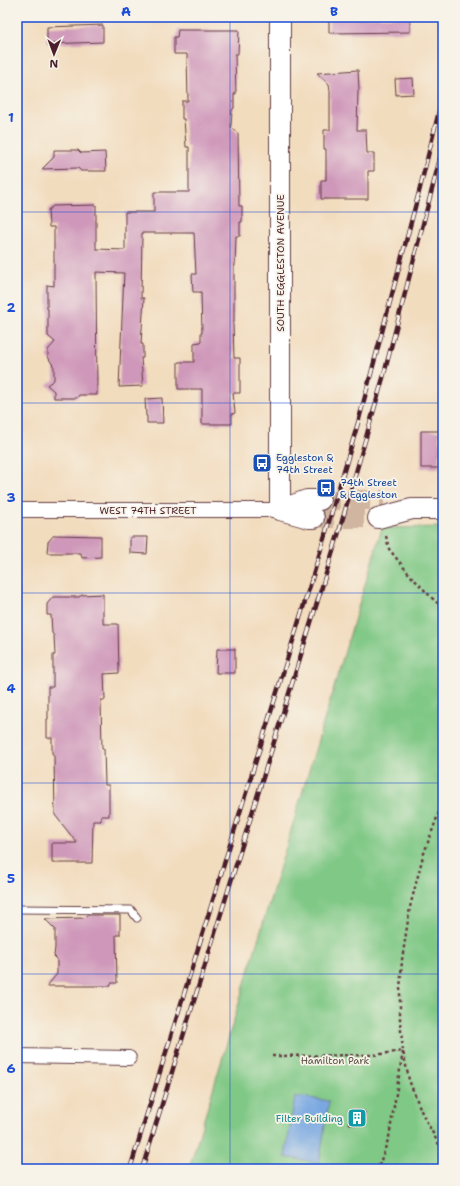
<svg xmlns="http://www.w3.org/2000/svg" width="460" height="1186" viewBox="0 0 460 1186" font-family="'Shantell Sans',sans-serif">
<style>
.green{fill:#7fc885;stroke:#647458}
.water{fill:#78a7e1;stroke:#616386}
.building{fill:#cf98ba}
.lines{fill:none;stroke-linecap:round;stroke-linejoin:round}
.secondary-tunnel{stroke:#d0b6a1;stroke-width:20;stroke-dasharray:20 10;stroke-linecap:butt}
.lane-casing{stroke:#633b41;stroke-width:9}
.street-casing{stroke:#633b41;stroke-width:16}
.secondary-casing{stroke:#633b41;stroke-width:22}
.path{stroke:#633b41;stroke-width:2.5;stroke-dasharray:3 3;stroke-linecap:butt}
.lane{stroke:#fff;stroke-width:7}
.street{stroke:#fff;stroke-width:14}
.secondary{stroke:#fff;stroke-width:20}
.rail-casing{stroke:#4a1f2b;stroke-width:4.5}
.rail{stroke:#f7f3e8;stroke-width:3;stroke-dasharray:9;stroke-linecap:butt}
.grid{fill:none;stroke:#1d4ed8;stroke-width:1;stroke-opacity:0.55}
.labels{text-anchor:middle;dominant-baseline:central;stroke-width:3.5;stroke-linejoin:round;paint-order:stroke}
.street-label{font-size:10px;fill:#4a1f2b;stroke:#f7f3e8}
.transit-label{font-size:10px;fill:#164399;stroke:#f7f3e8;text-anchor:start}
.park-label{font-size:10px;fill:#5a5246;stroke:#f7f3e8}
.culture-label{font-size:10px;fill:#0d838f;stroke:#f7f3e8;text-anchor:end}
.neatline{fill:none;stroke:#1d4ed8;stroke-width:1.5}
.grid-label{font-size:13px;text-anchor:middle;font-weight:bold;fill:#1d4ed8}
</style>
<rect width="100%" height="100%" fill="#f7f3e8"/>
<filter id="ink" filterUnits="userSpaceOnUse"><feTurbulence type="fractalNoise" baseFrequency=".025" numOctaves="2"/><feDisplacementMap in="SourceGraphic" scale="8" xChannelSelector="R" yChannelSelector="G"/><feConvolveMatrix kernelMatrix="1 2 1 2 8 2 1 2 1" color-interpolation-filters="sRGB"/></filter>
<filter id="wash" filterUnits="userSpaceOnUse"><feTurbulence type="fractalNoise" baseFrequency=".012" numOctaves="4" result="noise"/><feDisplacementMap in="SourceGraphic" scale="16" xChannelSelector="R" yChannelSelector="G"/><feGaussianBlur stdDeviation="0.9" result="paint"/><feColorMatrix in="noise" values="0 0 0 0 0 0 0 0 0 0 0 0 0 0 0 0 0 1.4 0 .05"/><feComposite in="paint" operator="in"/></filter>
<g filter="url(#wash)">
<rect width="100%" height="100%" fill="#f2dcbe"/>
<!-- green -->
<path class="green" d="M443,527V1169H189L382,528Z"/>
<!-- water -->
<path class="water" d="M295,1096L329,1101L319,1163L285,1157Z"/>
<g id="blocks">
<!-- building -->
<path class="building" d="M329,17H410V32L329,33Z
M103,25V42L47,44V27Z
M178,30H239L238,54H235L236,94H234V108L232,110L231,127L238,133L239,206H242V222H240V236H236L235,266H234V323H233L234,358H240V393H233L235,413L232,414V424H202V389H178V362H194V343L201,342V333H202L201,292H193L192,274H196L194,233H142L141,297V298H144L141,344H143V358H141L143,386L119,387L124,273L96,272L97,395H79L77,398H54V391L47,385L54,380V367L48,357V350L55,342L48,336V309H47V285L54,286V227H49L48,210L53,206L96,205V249L125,250V212H154V192H189V147H186L184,119H182V101H188L187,54H174V37H177Z
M358,70L359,90H358L357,130H366L367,153H374V171H368V199H321V180H326V149H324V130H330V91L329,84L317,73Z
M413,78L414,94L396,95L395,79Z
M54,150H78L81,153L105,152L106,171H81L78,168L42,169L54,157Z
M162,398L163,423H147V416H146L145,399Z
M421,431H439V441L443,445V450L439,454V468H421Z
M54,535L101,536V557L82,558L81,553H47L48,542Z
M130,537H148L147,554L130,553Z
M103,594V624H118L119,673L104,674L105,700H101L102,749H104L105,785H109V816H101V821H93L92,863H52V843H77L55,815L54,756L52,753V738H47V719H48V687H53V655H55L54,636L52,633L51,615H47V604L53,597H79L82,595Z
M217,649H235V673H216Z
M87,915H120V935H116L117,983H111V986H47L57,974V959L54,956L55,948V929L45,919L84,918Z
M351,1110L365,1112L362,1126L349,1124Z"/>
</g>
</g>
<g filter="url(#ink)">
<use href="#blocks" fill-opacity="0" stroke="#633b41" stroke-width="1"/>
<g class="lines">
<!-- secondary-tunnel -->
<path class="secondary-tunnel" d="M320,500H384
M314,518H378"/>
<!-- lane casing -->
<g class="lane-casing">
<path id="lane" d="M17,909L131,910L137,918"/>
</g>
<!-- street casing -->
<g class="street-casing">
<path id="street" d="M17,510H280
M17,1056L129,1058"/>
</g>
<!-- secondary casing -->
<g class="secondary-casing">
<path id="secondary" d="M280,510V17
M280,510L307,500H320
M280,510L309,518H314
M378,518L412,509H443"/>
</g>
<!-- path -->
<path class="path" d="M386,536L389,549L409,574L431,597L443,608
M443,801L423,856L410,907L402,960L400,991V1021L403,1051L409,1080L422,1113L443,1152
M272,1056L374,1055L403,1051L389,1137L378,1169"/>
<!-- lane -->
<use href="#lane" class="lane"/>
<!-- street -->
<use href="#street" class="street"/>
<!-- secondary -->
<use href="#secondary" class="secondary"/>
<!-- rail casing -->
<g class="rail-casing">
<path id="rail" d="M130,1169L315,569L358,423L419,192L443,95
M142,1169L338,535L383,378L443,147"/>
</g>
<!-- rail -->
<use href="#rail" class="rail"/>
</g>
</g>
<!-- grid -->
<path class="grid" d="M230,17V1169M17,212H443M17,403H443M17,593H443M17,783H443M17,974H443"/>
<!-- icons -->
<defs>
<g id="bus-square" transform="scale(1)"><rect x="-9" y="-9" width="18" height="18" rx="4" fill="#1a4fb4" stroke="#f7f3e8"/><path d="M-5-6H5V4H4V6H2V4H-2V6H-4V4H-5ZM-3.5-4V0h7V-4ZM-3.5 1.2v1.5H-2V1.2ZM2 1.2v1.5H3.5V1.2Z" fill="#fff"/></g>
<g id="building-square" transform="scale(1)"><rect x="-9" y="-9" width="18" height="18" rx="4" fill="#0f9aa8" stroke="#f7f3e8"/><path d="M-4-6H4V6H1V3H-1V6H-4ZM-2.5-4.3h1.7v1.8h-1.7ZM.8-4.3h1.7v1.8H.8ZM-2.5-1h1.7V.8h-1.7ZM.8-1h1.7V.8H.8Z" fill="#fff"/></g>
</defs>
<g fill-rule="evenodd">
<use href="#bus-square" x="262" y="463"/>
<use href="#bus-square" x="326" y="488"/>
<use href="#building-square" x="357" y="1118"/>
</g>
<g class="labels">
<!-- street labels -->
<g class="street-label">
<text transform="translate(280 263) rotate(-90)">SOUTH EGGLESTON AVENUE</text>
<text x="148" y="510">WEST 74TH STREET</text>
</g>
<!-- transit labels -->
<g class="transit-label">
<text x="276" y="457">Eggleston &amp;<tspan x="276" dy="12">74th Street</tspan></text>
<text x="340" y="482">74th Street<tspan x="340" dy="12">&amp; Eggleston</tspan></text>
</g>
<!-- park labels -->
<g class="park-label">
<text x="335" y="1060">Hamilton Park</text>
</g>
<!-- culture labels -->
<g class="culture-label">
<text x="343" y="1118">Filter Building</text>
</g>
</g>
<!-- margin -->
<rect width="460" height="1186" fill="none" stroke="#f7f3e8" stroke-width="44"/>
<!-- north arrow -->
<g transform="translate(54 54) rotate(181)" stroke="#f7f3e8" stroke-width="3" paint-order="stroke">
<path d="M0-3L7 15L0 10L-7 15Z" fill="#4a1f2b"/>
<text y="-6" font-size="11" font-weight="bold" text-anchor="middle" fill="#4a1f2b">N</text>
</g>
<rect x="22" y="22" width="416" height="1142" class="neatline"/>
<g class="grid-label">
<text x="126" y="16">A</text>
<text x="334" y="16">B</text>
<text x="11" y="122">1</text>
<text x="11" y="312">2</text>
<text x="11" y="502">3</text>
<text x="11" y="693">4</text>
<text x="11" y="883">5</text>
<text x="11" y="1073">6</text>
</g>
</svg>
